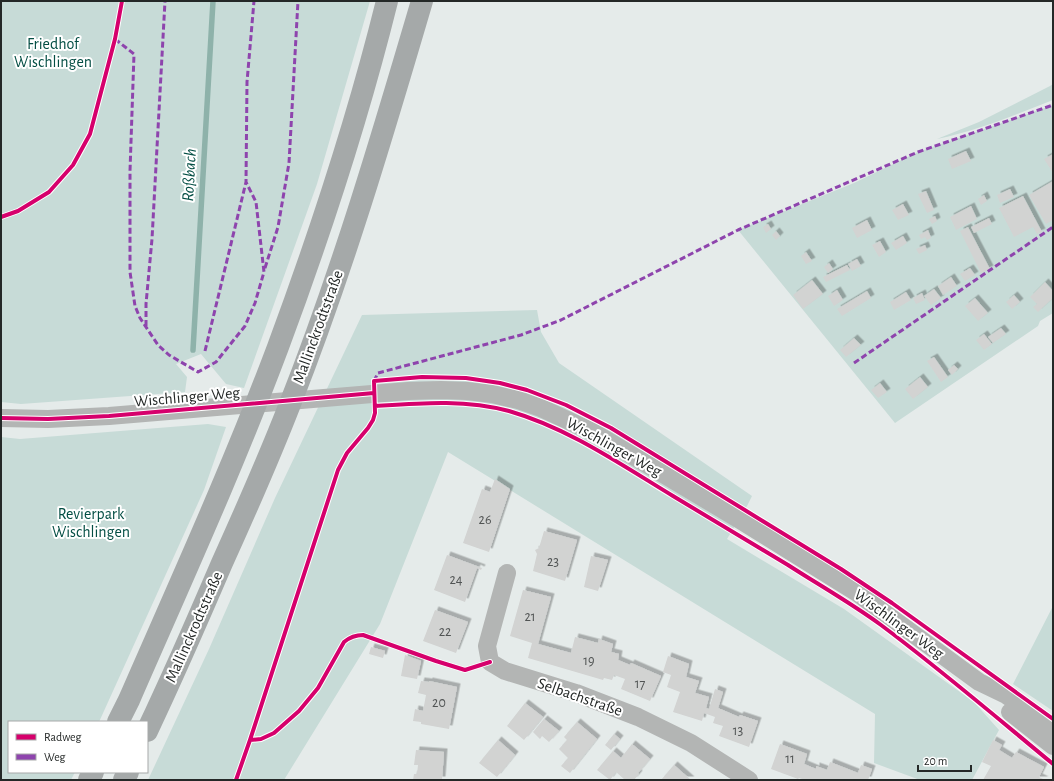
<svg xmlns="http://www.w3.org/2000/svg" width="1054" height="781" viewBox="0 0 1054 781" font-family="'Alegreya Sans',sans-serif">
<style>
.green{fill:#c7dbd7}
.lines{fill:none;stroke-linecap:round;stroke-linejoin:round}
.stream{stroke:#8eb2aa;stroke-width:5.5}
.building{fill:#d2d3d2;filter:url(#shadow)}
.street{stroke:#b3b5b4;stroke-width:18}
.highway{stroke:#a5a9a9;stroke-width:22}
.quiet{stroke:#8e44ad;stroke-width:3;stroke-dasharray:6 3;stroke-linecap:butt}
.cycleway-casing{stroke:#fff;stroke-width:6}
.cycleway{stroke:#d6006c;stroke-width:4}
.labels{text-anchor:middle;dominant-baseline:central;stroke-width:4;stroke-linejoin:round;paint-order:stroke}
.number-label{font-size:14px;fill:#515454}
.park-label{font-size:16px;fill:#044e44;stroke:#fff}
.street-label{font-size:16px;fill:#242827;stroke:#fff}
.water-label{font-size:17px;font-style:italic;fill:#034e44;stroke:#fff}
</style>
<defs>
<filter id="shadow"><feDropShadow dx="3.5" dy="-3.5" stdDeviation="0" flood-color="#0004"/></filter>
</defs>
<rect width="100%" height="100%" fill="#e5ebea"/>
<!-- green -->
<path class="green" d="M1,1H370L317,184L244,388L226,384L201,354L176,364L187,377L185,392L21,404L1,402Z
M1053,84V100C1015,115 977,131 937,139L979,122L1050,86Z
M1053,105V313L1040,321L1038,326L895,423L738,230L854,183L918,152Z
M537,310L541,332L559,363L752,496L747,506L727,539L844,609L974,702L999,730L972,780H920L874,763L875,714L448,452L380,624L284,780H148L209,649L275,498L362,315Z
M208,424L226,427L204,490L99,722H9V772H75L71,780H1V437L20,439Z
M1053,606V711L1013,684Z"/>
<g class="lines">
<!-- stream -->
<path class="stream" d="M193,350L213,1"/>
</g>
<!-- building -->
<path class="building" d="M966,151L971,161L952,169L948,159Z
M1053,154V173L1044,159Z
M1053,181V220L1046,224L1029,195Z
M1010,189L1014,197L1000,203L997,195Z
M926,191L934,210L927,213L918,194Z
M984,195L987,201L981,205L978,199Z
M1023,196L1042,232L1037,234L1033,227L1014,237L999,208Z
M903,204L909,215L898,220L892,210Z
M971,206L977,219L956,230L950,217Z
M935,216L937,221L932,224L929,219Z
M989,218L992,224L974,233L971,227Z
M867,220L872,230L857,238L852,228Z
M768,224L771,229L766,233L763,227Z
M968,227L990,269L981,273L960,231Z
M928,230L931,238L927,240L925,237L921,239L919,235Z
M776,231L780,236L776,240L772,235Z
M903,236L907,243L896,250L891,243Z
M880,241L886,252L879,257L872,245Z
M925,245L927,250L919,254L916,249Z
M806,252L812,261L806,264L801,256Z
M857,259L861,266L852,271L848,264Z
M829,263L833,269L828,273L824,267Z
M847,265L850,270L826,282L823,277Z
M970,268L975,275L965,281L960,274Z
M951,277L957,286L943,295L938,286Z
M812,280L823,294L803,309L793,295Z
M1045,282L1053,291V298L1038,312L1033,307L1037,304L1030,297Z
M934,289L941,298L931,305L924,296Z
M837,290L843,300L834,306L828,296Z
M867,291L871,298L842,316L837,309Z
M906,292L911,300L894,310L890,302Z
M922,293L925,300L916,304L913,298Z
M1014,295L1020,302L1012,309L1006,302Z
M975,298L988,313L978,321L965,306Z
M1001,328L1006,334L993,343L988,337Z
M984,334L992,344L984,350L976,340Z
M854,338L861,345L846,357L840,350Z
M934,357L948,377L941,382L927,361Z
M954,365L958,369L952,375L948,370Z
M920,377L928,387L913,399L905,389Z
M880,383L887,392L878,398L871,390Z
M495,479L510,489L489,552L463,543L482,489L490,492Z
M544,531L577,540L565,581L533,571L537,554L535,550L539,548Z
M447,555L482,568L481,570L477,568L465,602L434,590Z
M591,556L608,560L598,591L584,587Z
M523,590L551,597L538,644L571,653L575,637L598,643L599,639L613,644L611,652L619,654L618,660L630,665L631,663L661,676L650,701L621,689L625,679L614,675L612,680L604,678L603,680L528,658L532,643L510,636Z
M435,610L468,622L456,653L423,641Z
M371,647L385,651L383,658L369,654Z
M405,655L421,661L417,679L401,676Z
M668,656L689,664L686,677L699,681L695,693L709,697L706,708L709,709L715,689L723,692L718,708L739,717L740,715L758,721L749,747L719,736L723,726L713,723L715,717L704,713L702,721L673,712L680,692L667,687L671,675L663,672Z
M421,681L429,682V681L457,687L449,729L421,724V722L413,721L415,709L423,711L426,695L418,693Z
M525,703L543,717L524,740L507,726Z
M544,719L559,731L549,742L542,736L540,739L533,732Z
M577,722L597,739L570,773L561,766L568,758L559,749L567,740L564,737Z
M614,734L620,739L611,750L605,745Z
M498,740L515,755L497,777L479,763Z
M993,740L1002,745L999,750L1012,758L1016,752L1044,767L1039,777L1045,780H983L991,766L982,762Z
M632,744L650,759L638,773L639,774L634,780H625L616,772L610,780L597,770L613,751L621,758Z
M780,744L807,754L804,764L816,769V766L827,770L830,762L858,773L861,765L872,769L868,780H805L799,778L798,779L771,769Z
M416,750L444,752L442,780H413L414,774H417L418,765H414Z
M674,765L691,780H661Z"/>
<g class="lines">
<!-- street -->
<path class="street" d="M1,418L48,419L109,416L408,391L441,390L467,391L492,394L518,400L541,408L593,432L740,520L856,592L979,682L1006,695L1053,728
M507,573L487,646L490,662L505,671L576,693L638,717L691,743L749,780
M1010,712L1053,746"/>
<!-- highway -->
<path class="highway" d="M118,722L129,700C180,583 233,467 278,347C320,234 358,118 387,1
M147,731C173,676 198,619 222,563C246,510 269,458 290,404C342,272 382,137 422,1
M89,780L93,772
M124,780L128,772"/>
<!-- quiet -->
<path class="quiet" d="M115,39L134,54L130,171V272L135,306L140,318L158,345L169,355L198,372L216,362L245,326L255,303L264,272L256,202L246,182
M265,268L278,227L289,163L298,1
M146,326V304L152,239L165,1
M205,351L246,182L247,82L254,1
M854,363L1053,227
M374,381L378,373L521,335L561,320L738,230L918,152L1053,105"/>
<!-- cycleway casing -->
<g class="cycleway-casing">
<path id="cycleway" d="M1,217L18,211L49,192L73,165L90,134L115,39L122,1
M375,406C420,403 465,399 509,411C568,428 620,464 673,496C712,519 750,542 788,565C819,585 851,603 881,625C940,669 996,717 1053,764
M1,418L48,419L109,416L374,393
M250,740L261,739L274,733L299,711L318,688L344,642C350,637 355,635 363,635L436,661L465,670L490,662
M236,780L250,740L338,470L347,453L368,428L373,420L375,413L374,381L422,377L466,378L500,383L527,390L566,405L611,428L841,569L892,603L1053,719"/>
</g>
<!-- cycleway -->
<use href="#cycleway" class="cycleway"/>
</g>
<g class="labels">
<!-- number labels -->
<g class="number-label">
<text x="485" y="520">26</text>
<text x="553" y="562">23</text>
<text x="456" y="580">24</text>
<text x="530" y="617">21</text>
<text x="445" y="632">22</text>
<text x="589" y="661">19</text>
<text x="640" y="684">17</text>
<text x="439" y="703">20</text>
<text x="738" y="731">13</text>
<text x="790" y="759">11</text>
</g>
<!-- park labels -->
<g class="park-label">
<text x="53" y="44">Friedhof<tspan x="53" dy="18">Wischlingen</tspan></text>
<text x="91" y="514">Revierpark<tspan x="91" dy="18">Wischlingen</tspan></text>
</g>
<!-- street labels -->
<g class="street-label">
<text transform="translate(318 327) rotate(-70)">Mallinckrodtstraße</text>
<text transform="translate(187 397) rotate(-5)">Wischlinger Weg</text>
<text transform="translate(614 447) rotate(29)">Wischlinger Weg</text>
<text transform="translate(899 624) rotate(36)">Wischlinger Weg</text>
<text transform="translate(194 627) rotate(-66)">Mallinckrodtstraße</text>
<text transform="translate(580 697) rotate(19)">Selbachstraße</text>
</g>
<!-- water labels -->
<g class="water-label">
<text transform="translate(189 175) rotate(-87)">Roßbach</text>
</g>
</g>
<!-- border -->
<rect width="1054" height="781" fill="none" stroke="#242827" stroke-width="4"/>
<!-- legend -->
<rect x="8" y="721" width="140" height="52" fill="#ffffff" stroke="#a7a9a9"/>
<rect x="16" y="734" width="20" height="6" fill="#d6006c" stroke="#a7a9a9"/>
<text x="44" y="741" font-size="12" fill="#242827">Radweg</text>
<rect x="16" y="754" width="20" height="6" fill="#8e44ad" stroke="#a7a9a9"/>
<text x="44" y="761" font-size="12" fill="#242827">Weg</text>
<!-- scale -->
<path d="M918 765v6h53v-6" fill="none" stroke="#242827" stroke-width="2"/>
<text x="924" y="765" font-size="12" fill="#242827" stroke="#ffffff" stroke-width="3" paint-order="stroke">20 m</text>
</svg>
